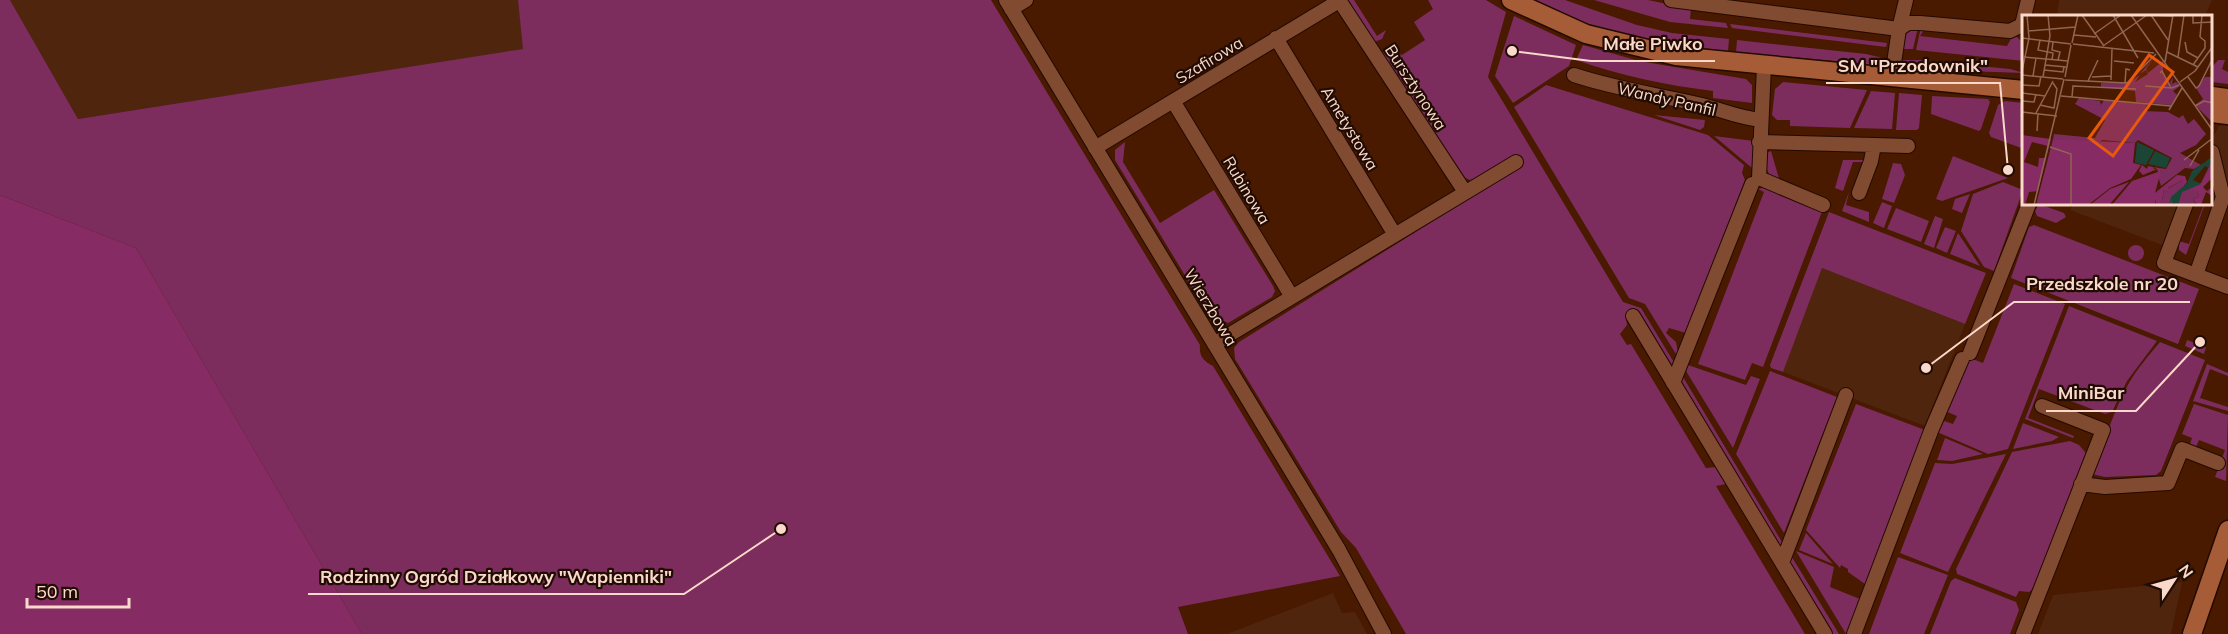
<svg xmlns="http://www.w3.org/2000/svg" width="2228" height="634" viewBox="0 0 2228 634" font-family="Mulish,sans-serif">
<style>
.built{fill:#4f250e}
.green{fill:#7c2d5d}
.forest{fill:#862b64}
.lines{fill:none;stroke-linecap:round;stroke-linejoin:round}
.street-casing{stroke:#240a01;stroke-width:16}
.secondary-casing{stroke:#240a01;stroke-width:21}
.street{stroke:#814b31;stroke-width:14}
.secondary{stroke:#a65c36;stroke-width:18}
.labels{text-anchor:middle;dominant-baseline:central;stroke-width:4.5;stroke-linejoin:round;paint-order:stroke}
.street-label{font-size:16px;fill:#fad9cb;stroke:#210c03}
.inset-road{fill:none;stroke:#906651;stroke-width:1.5}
.view{fill:#e8590c;fill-opacity:0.15;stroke:#e8590c;stroke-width:3}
.inset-edge{fill:none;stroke:#fad9cb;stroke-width:3}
.leader{fill:none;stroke:#fad9cb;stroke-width:2}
.callout-dot{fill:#fad9cb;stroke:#210c03;stroke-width:2}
.callout-label{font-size:18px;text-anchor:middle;font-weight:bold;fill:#fad9cb;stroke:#210c03;stroke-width:4.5;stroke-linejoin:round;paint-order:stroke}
</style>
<rect width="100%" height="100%" fill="#491900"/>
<!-- built -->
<path class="built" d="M10,0H518L524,49L78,119Z
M2059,0H2212L2205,16H2057Z
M2228,125V196H2227L2213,137L2219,126Z
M2073,204H2178L2162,245L2070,210Z
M1822,268L1965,324L1925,426L1783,372Z
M2182,582L2171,634H2038L2053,595Z
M1333,593L1342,613L1355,612L1367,634H1227Z"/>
<!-- green -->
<path class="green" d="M0,0H10L78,119L523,49L518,0H991L1200,345C1199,356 1203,361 1213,366L1340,576L1178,607L1188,634H362L136,248L0,195Z
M1346,0H1354L1377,36L1386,30L1382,39L1374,42Z
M1428,0H1486L1506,12L1488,77L1623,302L1641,308L1675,364L1671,368L1636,309L1626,315L1627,325L1620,334L1627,345L1631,344L1706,468L1716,467L1726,484L1716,486L1805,634H1406L1356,548L1341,532L1235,359L1234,348L1239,342L1520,167L1470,180L1463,177L1382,56L1383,52L1389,49L1402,55L1425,40L1414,22L1433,9Z
M1531,0H1565L1637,25L1672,33L1729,39L1728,51C1654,43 1598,33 1531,0Z
M1594,0H1648L1691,9L1690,19L1726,23L1728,28L1670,22Z
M1514,16L1576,45L1569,66L1513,103L1495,76Z
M1730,24L1887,43L1886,47L1732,28Z
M1918,27L1913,49H1902L1908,28Z
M1921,27H1926L1920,36L2007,46L2012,37H2017L2024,44V61L1916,50Z
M1737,40L1866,54L1887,59L1877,65L1736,52Z
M1583,45L1639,61L1746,79L1752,85V103L1713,98V91C1665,85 1622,76 1576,60Z
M1901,60H1923L1925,69L1907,67Z
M2218,60H2225L2222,69L2228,72V84L2212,82V67Z
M1930,61L2010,69L2024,73L1934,70Z
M1783,82L1867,90L1850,128L1790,126V120H1777L1772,115L1775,89Z
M1546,85L1708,135L1744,165L1742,173L1745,180L1686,333L1669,328L1666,333L1676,342L1679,359L1645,304L1629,298L1514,107Z
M1871,91L1895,93L1892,129L1854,128Z
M1899,93L1922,95L1919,128L1917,130H1896Z
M1932,96L1988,99L1990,102L1981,129L1979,131L1931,114Z
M2005,101L2024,103V149L1991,137L1989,133L1998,105Z
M1654,115L1705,120L1704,127L1700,130Z
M1714,136L1754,141L1752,168Z
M1125,142L1123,162L1160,223L1214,190L1273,286L1275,291L1272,297L1228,323L1209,315L1115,160V150Z
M1771,151L1780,182C1766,176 1765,167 1766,153Z
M1953,156L2008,178L1942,201L1936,199Z
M1843,160H1864L1863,162H1853L1843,191L1835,188Z
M1893,163L1901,164L1905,175L1894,203L1882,199Z
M2003,182L2023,190L1994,271L1984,267L1961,231L1973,194Z
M1767,187L1823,209L1763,367L1752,363L1745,380L1698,364L1764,192L1758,189Z
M1849,192L1846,205L1869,212V222L1842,211Z
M1970,194L1962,213L1952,209L1955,199Z
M1882,202L1892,206L1884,228L1873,223Z
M2039,204L2064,213L2066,217L2056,223L2037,216L2035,211Z
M2204,204H2205L2186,255L2179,250V241L2189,244Z
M1896,208L1929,221L1921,242L1887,229Z
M1829,212L1986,273L1965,324L1822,268L1783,372L1771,368L1770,365Z
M1935,216L1943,219L1934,248L1924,244Z
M2034,225L2199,289L2178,344L2011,278L2029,227Z
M1945,227L1956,231L1947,253L1936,248Z
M1958,233L1980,266L1950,254Z
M2128 253a8 8 0 1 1 16 0a8 8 0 1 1-16 0Z
M2014,284L2065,304L2008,449L1988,454L1937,432L1941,420L1953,424L1957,416L1945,411L1967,357L1983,363Z
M2069,306L2157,341L2127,381L2112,412L2105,414L2039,389L2028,418L2074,436L2073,438L2025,419Z
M2187,340L2206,347L2204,354L2185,346Z
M2160,342L2205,360L2161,471L2156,475L2105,477L2092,474C2104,444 2113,411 2129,383C2137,369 2149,355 2160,342Z
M2207,364L2228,373V376L2210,369L2200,398L2228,407V411L2193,401Z
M1688,365L1746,385L1751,376L1760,379L1733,448L1686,371Z
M1770,371L1837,397L1784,533L1736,454Z
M1683,377L1782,542L1779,547L1681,384Z
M1856,404L1925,430L1865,584L1848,572V569L1841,565L1840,568L1806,530Z
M2194,404L2228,415L2226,481L2215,477L2225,450L2199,440L2195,449L2190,444L2192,438L2182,434Z
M2023,423L2059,437L2052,441L2013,449Z
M1945,438L1983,454L1952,461L1937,460Z
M2070,441L2079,445L2086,453V458L2035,587L2029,592L2019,591L2016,597L1957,574L1956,569L2012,452Z
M2006,454L1948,572L1900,553L1935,463L1952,464Z
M1806,533L1833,564L1799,550Z
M1796,551L1834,567L1830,587L1860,599L1846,634Z
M1790,554L1839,634H1831L1788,563Z
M1898,557L1948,575L1924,634H1869Z
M1955,578L2016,602L2019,610L2010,634H1930L1951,581Z"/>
<!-- forest -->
<path class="forest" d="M0,195L136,248L362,634H0Z"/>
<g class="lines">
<!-- street casing -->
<g class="street-casing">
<path id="street" d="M1006,0L1339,550L1384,634
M1339,0L1465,192
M1671,0L1899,29L1892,77
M1011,9L1026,0
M1899,29L1908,23H1920L2010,31L2022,25L2028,0
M1899,29L1906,0
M1276,38L1395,235
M1764,66L1759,178L1823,205
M1574,75C1616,89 1659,95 1702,105C1722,110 1740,118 1761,120
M1173,101L1292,297
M1759,142L1874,145L1871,161L1859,193
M1874,145L1908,146
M1095,148L1339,1
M2186,204L2164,263L2228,287
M2196,275L2223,197L2212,152
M1633,316L1825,634
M1214,344L1516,162
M1970,353L2029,204
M1673,383L1752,184
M2081,484L2105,487L2168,483L2182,449L2218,463
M1782,563L1846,395
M1854,634L1931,431L1962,359
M2023,634L2103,430L2042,406"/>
</g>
<!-- secondary casing -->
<g class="secondary-casing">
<path id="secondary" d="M1511,0L1586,34L1676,56L2024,90
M2212,96L2228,98
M2212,113L2228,115
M2192,634L2228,530"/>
</g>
<!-- street -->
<use href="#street" class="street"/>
<!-- secondary -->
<use href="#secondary" class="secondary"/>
</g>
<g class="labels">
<!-- street labels -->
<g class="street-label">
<text transform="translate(1209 60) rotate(-31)">Szafirowa</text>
<text transform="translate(1416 87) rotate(57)">Bursztynowa</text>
<text transform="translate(1667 99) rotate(13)">Wandy Panfil</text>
<text transform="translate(1350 128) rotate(59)">Ametystowa</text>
<text transform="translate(1247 190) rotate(59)">Rubinowa</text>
<text transform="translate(1211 307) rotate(59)">Wierzbowa</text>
</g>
</g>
<!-- overview -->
<g transform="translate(2022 15)">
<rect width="190" height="190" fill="#491900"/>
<path d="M131,44L124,54L126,58L141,46V58L150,71L148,67L151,62L150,69L154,67L158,71L151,76L155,80L149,90L114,87L113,76L79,72V68L108,67L118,60L113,67L126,59L124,55L118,59ZM183,62H190V107L173,90L181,84L174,73ZM57,83L78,86L79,90L82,85L125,89L122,96L146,97L157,103L161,100L166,109L172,104L184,119L174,130L158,138L179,150L172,154L163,153L139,171L136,161L139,156L131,152L144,154L150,143L116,125L113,128L80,125L74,129L31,124L32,119L73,123L83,105L53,89ZM161,165L163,175H176L177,182L171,184L174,190H139L142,175L146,177L145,174Z" fill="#7c2d5d"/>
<path d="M0,120L29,124L16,176L7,177L3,190H0ZM10,127L26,131L24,143H17L16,152L2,147ZM31,124L113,128L111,148L119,150L109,164L88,173L66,190H14ZM190,146V163L181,172L185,176L190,172V181L184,177L179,190H175L171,184L177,182L176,176L163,175L179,168ZM120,150L125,154L126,151L131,152L132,154H137L139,156L133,178L155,160L163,161L165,167L160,173L161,165L146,173V177L142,175L139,190H134L133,184V190H90L110,166L136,157L135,154L121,160L117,156ZM107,167L87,190H68L88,174Z" fill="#862b64" fill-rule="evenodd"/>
<path d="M115,127L132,135L124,150L113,148ZM133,136L148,143L144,153L126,149ZM190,142L187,153L183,151L171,165L179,169L160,177L156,190H150V185L147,190L149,182L165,168L170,156Z" fill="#1b4636"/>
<path class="inset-road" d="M60,0L82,31M91,0L116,43M109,0L191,116M129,0L146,25M130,0L151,1M171,0V8L191,7M6,16L53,12M72,19L99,0M52,20L74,22M178,22L180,0M0,23L49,29M18,25L16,35L31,38L30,45M31,27L30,35L38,37L36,45M163,27L165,37L176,43M50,28L56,0M51,29L132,38M81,31L125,0M145,37L176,52M2,42L46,46M156,42L162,0M92,46L112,48M143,47L151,0M23,50L44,52M171,50L183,33V26L178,22M22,55L41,57L42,52M0,56L7,23L5,0M173,56L191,31M138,58L140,56L149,73M0,60L41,64M11,61L14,43M21,62L28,21L26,0M43,62L49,30M70,62L89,61M166,62L174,73L177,71L191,43M43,65L105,68L134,39M89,65L90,33M66,66L76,45M158,67L173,56M103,68L104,54L108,55M0,70L17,71L19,61M123,71L150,73L157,70M0,78L23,81M39,81L149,91M50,82L51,71L114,74M0,86L12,87L14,79M18,90L32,93L35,74L31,68M173,91L182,86L191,88M147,95L160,73M0,97L35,101M14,98L31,66M15,116L16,98M28,132L49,139V190M162,145L191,123M168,151L177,135M12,190L42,64"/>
<path class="view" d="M127,40L151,57L91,141L67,123Z"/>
<rect width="190" height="190" class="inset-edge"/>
</g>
<!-- callouts -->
<path class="leader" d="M1512 51L1591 61H1715M2008 170L2000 83H1826M1926 368L2014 302H2190M2200 342L2136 411H2046M781 529L684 594H308"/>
<g class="callout-dot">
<circle cx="1512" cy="51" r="6"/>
<circle cx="2008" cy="170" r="6"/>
<circle cx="1926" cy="368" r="6"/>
<circle cx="2200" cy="342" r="6"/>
<circle cx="781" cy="529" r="6"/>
</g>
<g class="callout-label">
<text x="1653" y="50">Małe Piwko</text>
<text x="1913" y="72">SM "Przodownik"</text>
<text x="2102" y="290">Przedszkole nr 20</text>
<text x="2091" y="399">MiniBar</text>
<text x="496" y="583">Rodzinny Ogród Działkowy "Wapienniki"</text>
</g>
<!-- north arrow -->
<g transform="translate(2174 580) rotate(54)" stroke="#210c03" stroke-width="4.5" paint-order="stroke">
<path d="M0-4.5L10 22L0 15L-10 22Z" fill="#fad9cb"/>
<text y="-9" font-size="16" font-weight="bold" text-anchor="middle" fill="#fad9cb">N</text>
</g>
<!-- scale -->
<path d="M27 598v9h102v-9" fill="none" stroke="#fad9cb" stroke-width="3"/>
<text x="36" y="598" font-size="18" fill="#fad9cb" stroke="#210c03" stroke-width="4.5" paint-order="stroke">50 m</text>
</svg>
